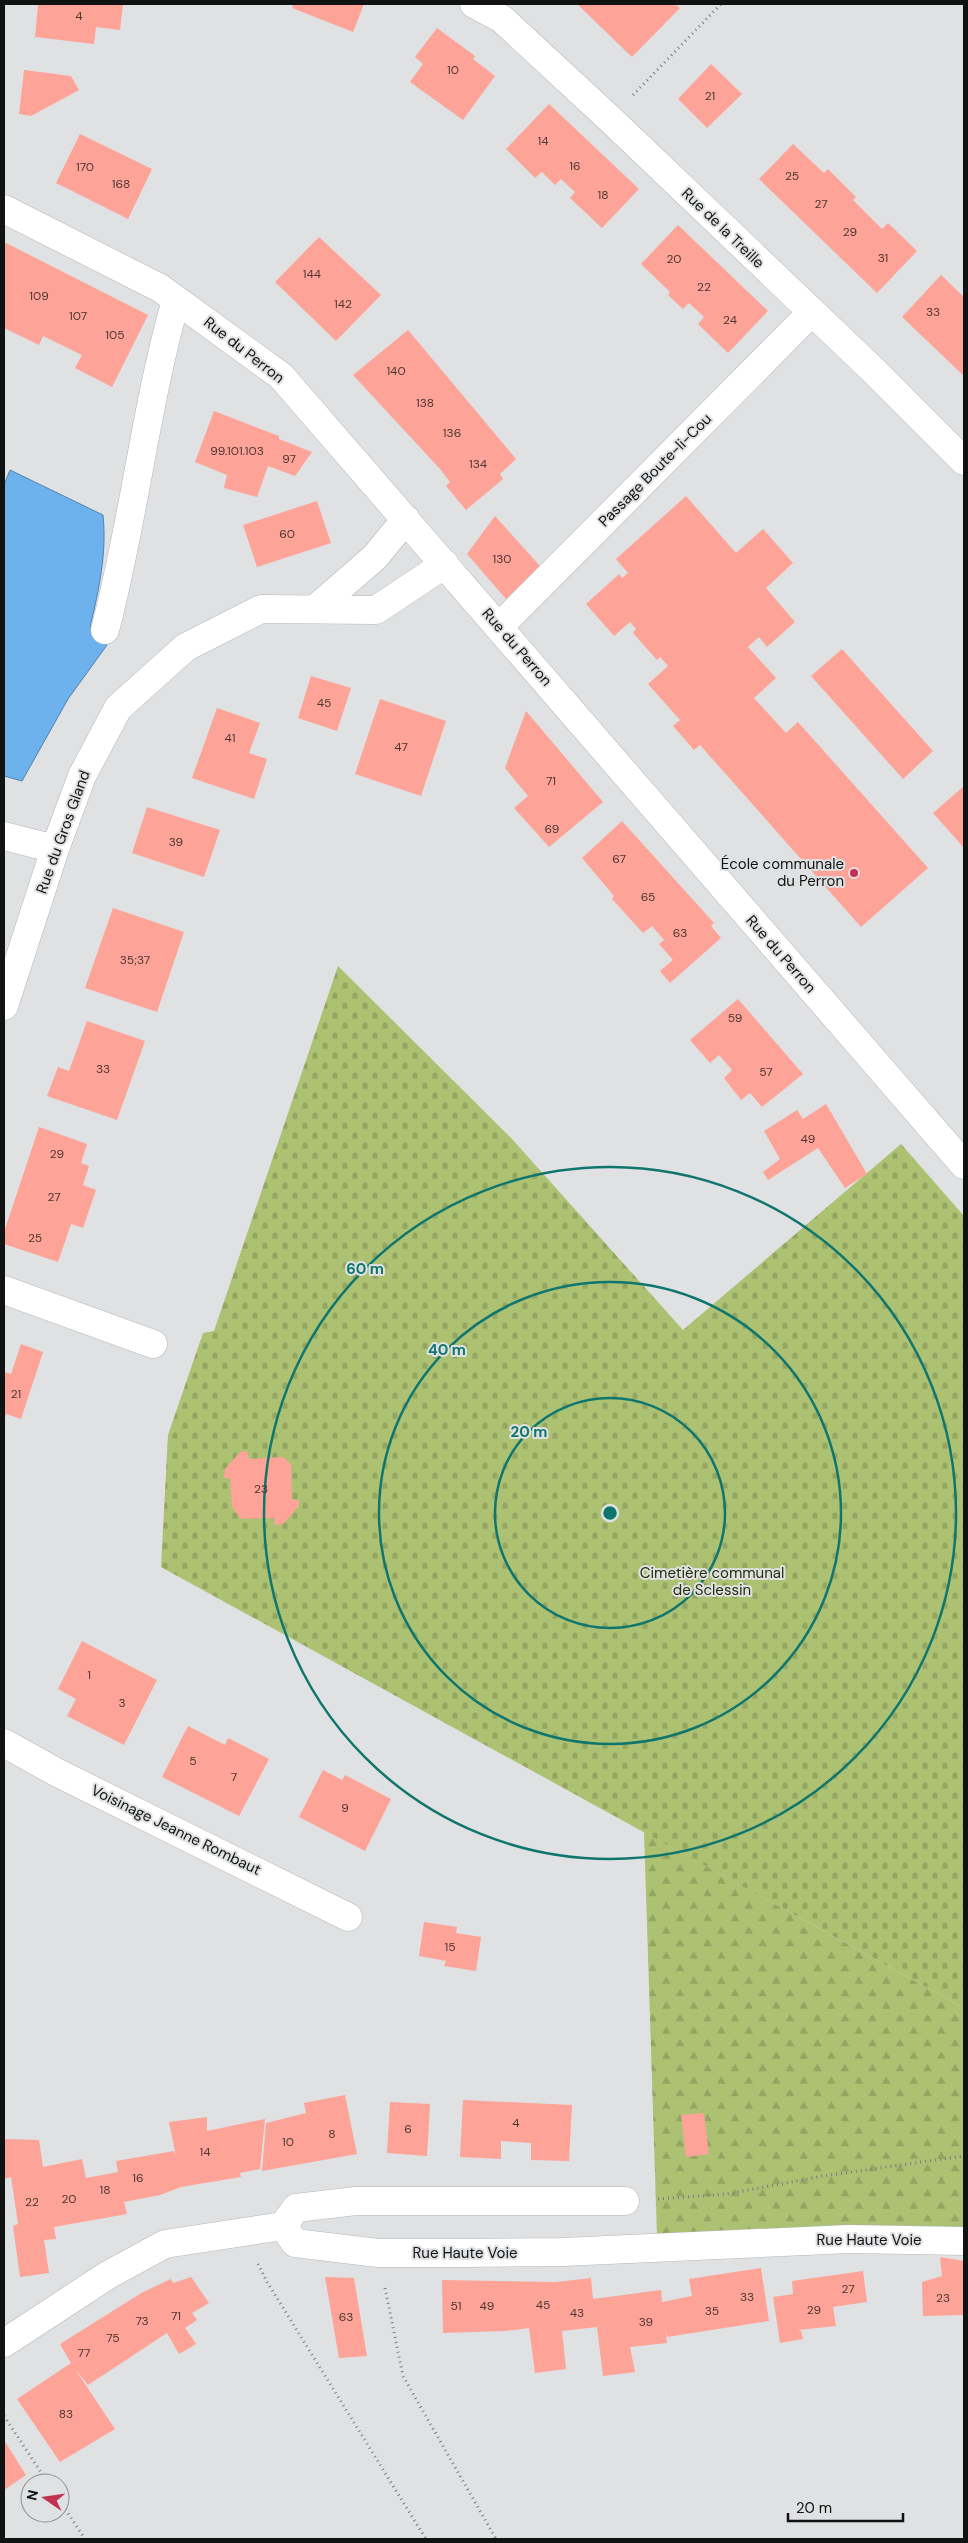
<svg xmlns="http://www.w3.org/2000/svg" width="968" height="2543" viewBox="0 0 968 2543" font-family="'DM Sans',sans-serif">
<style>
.forest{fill:url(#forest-firs)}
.cemetery{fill:url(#cemetery-stones)}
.water{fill:#6eb2ed;stroke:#5282ab}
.building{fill:#fea397}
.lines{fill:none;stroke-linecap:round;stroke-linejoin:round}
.minor-casing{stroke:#b4b6b7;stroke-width:29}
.path{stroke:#7a7b7c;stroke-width:3;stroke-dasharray:1 4;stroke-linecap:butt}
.minor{stroke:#fff;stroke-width:28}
.ring{fill:none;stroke:#0f766e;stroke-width:2.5}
.poi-dot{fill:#c23150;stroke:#e0e1e3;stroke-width:2}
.labels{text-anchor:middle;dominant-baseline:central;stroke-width:4;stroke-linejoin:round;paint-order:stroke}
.number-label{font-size:12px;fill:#4c3633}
.street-label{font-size:15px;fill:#111212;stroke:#e0e1e3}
.poi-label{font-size:15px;fill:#111212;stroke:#e0e1e3;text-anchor:end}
.park-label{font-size:15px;fill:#262d0a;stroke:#e0e1e3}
.centre{fill:#0f766e;stroke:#e0e1e3;stroke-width:2.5}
.ring-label{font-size:15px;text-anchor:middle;font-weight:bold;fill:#0f766e;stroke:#e0e1e3;stroke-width:4;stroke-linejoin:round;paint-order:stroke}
</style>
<defs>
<pattern id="forest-firs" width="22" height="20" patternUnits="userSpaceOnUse" patternTransform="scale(1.25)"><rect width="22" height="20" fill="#adc173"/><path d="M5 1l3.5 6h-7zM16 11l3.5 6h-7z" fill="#94a562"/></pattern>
<pattern id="cemetery-stones" width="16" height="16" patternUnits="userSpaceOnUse" patternTransform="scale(1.25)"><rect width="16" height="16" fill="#adc173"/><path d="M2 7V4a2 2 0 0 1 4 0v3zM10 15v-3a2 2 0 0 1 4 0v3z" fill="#94a562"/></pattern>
</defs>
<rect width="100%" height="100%" fill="#e0e1e3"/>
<!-- forest -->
<path class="forest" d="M644,1832L964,2008V2232L657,2236Z"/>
<!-- cemetery -->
<path class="cemetery" d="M338,966L512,1139L683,1330L901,1144L964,1216V2008L161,1567L168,1435L203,1333L214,1331Z"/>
<!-- water -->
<path class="water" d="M10,470L103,515C107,554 99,589 90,627L107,645L68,699L22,781L4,776V485Z"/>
<!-- building -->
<path class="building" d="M53,4H123L120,30L96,27L94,44L35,37L38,5Z
M293,4H364L353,32L292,8Z
M577,4H675L680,8L632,57Z
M437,28L475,56L473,59L495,76L463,120L410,82L423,64L415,57Z
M711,64L742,94L707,128L678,99Z
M24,70L71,76L79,90L31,116L19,114Z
M549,104L639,189L602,228L570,198L575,192L561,179L555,185L542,172L535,178L506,149Z
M80,134L152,169L128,219L56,183Z
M793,144L824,173L828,169L856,197L853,200L882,229L888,223L917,251L877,293L759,179Z
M678,225L768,311L728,353L698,324L704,317L689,303L683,309L668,295L670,292L641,264Z
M319,237L381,295L336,341L275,282Z
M4,242L148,315L112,387L75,368L82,355L43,336L39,345L4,328Z
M941,275L964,297V376L902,317Z
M408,330L516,459L500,474L503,479L466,510L446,486L450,482L440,469L353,375Z
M214,411L279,436V439L312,452L295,476L268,466L257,497L224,488L227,475L195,462Z
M686,496L736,553L763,529L793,563L766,588L795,622L767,647L759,637L748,647L776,678L754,698L786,733L798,722L928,868L861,927L700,745L694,750L673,726L680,720L648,684L668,666L660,657L657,660L633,633L636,629L630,622L614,636L586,604L619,574L622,578L628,573L616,559Z
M317,501L331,543L257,567L243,525Z
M495,516L540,566L506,599L467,554Z
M842,649L933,751L903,779L811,676Z
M311,676L351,688L337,731L298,718Z
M380,699L446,721L421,796L355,774Z
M217,708L260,723L249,753L267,759L254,799L192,778Z
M526,711L603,802L549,847L514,808L528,796L505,768Z
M964,786V848L933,813Z
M147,807L220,830L204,877L132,853Z
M622,821L714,923L711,926L721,938L670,983L660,971L673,960L659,944L664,940L652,926L643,933L612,899L614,896L582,858Z
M113,908L184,932L157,1012L85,988Z
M738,999L803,1074L762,1107L750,1093L741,1100L724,1078L732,1070L719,1055L710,1063L690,1040Z
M87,1021L145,1041L117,1120L47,1096L58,1067L69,1071Z
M826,1104L867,1174L845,1188L818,1148L768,1180L763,1172L780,1159L764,1131L797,1110L803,1119Z
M39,1127L87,1144L81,1163L89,1166L83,1185L96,1190L83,1228L71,1224L58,1262L4,1244V1232Z
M21,1344L43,1352L21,1419L6,1414L4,1420V1372L11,1374Z
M247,1451L249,1459L283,1457L291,1464L292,1500H299V1506L283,1524L275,1525L274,1518L241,1519L232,1507L230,1478H224L225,1469L240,1452Z
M82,1641L157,1680L124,1745L67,1716L76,1699L58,1689Z
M188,1726L225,1745L228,1738L269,1759L239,1816L162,1777Z
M323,1770L342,1780L345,1775L391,1799L365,1851L299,1817Z
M424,1922L457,1927L456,1933L481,1937L476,1971L444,1966L446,1961L419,1956Z
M345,2095L357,2154L262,2171L266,2123L306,2113L304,2103Z
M463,2100L572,2105L569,2161L531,2160V2143L501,2141V2159L460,2157Z
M390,2102L430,2104L427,2156L387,2153Z
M704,2113L709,2154L686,2157L681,2115Z
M207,2117V2131L265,2119L260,2169L240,2173L241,2177L181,2187L160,2195L124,2202L127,2214L54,2227L56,2239L44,2240L49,2273L20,2277L13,2226L18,2224L11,2177L4,2179V2139L39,2140L43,2167L82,2159L86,2178L118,2172L116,2161L174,2151L176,2156L169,2122Z
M940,2257L964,2261V2315L923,2316L922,2282L942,2276Z
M761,2268L769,2321L667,2337L665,2327L667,2343L630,2347L635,2372L603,2376L597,2327L562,2331L566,2369L535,2373L529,2328L505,2331L443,2333L442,2280L556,2282L591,2278L593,2299L661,2290L662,2302L692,2296L689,2279Z
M863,2271L867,2302L833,2307L836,2326L798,2330L801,2331L803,2339L780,2343L773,2297L793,2294L792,2281Z
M191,2277L209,2303L192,2313L197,2320L185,2328L196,2344L179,2354L167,2333L88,2385L75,2369L115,2429L60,2462L17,2399L71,2363L60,2344L143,2292L171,2279L173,2283Z
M325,2277L354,2278L367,2356L339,2358Z
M4,2440L26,2475L4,2490Z"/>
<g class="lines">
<!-- minor casing -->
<g class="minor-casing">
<path id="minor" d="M474,4L502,19L610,119L873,370L964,461
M4,209L160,288L281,376L964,1165
M315,609L375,557L406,519
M499,627L811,313
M105,630C134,521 145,408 176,300
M4,836L55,849
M4,1006L55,849L82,776L118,708L186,647L261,609L376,610L445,564
M4,1290L153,1344
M4,1743L56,1772L348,1917
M283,2226L296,2208L356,2201H625
M4,2343L108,2275L165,2244L283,2226L295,2243L378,2253H468L563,2252L849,2239L964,2241"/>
</g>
<!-- path -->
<path class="path" d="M633,95L721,4
M658,2199L727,2194L823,2176L964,2156
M258,2264L267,2282L426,2539
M385,2288L403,2376L496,2539
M4,2416L48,2483
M60,2501L85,2539"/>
<!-- minor -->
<use href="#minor" class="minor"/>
</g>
<!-- distance rings -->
<g class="ring">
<circle cx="610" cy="1513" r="115"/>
<circle cx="610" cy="1513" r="231"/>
<circle cx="610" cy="1513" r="346"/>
</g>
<!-- markers -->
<circle class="poi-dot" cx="854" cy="873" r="5"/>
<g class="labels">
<!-- number labels -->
<g class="number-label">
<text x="79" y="16">4</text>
<text x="453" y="70">10</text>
<text x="710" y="96">21</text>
<text x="543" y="141">14</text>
<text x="575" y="166">16</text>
<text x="85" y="167">170</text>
<text x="792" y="176">25</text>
<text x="121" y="184">168</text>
<text x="603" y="195">18</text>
<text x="821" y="204">27</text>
<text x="850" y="232">29</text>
<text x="883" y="258">31</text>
<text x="674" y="259">20</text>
<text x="312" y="274">144</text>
<text x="704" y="287">22</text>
<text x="39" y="296">109</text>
<text x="343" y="304">142</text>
<text x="933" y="312">33</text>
<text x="78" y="316">107</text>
<text x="730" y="320">24</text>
<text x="115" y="335">105</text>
<text x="396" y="371">140</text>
<text x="425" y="403">138</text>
<text x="452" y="433">136</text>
<text x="237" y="451">99.101.103</text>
<text x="289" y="459">97</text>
<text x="478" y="464">134</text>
<text x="287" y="534">60</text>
<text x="502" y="559">130</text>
<text x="324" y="703">45</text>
<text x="230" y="738">41</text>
<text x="401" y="747">47</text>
<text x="551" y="781">71</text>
<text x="552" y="829">69</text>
<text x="176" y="842">39</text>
<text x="619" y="859">67</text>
<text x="648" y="897">65</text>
<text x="680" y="933">63</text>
<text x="135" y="960">35;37</text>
<text x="735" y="1018">59</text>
<text x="103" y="1069">33</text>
<text x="766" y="1072">57</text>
<text x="808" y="1139">49</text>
<text x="57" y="1154">29</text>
<text x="54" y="1197">27</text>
<text x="35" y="1238">25</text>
<text x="16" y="1394">21</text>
<text x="261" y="1489">23</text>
<text x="89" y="1675">1</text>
<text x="122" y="1703">3</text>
<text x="193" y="1761">5</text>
<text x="234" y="1777">7</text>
<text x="345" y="1808">9</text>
<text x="450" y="1947">15</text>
<text x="516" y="2123">4</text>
<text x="408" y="2129">6</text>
<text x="332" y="2134">8</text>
<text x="288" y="2142">10</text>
<text x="205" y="2152">14</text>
<text x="138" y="2178">16</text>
<text x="105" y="2190">18</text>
<text x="69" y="2199">20</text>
<text x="32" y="2202">22</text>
<text x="848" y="2289">27</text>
<text x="747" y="2297">33</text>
<text x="943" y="2298">23</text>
<text x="543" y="2305">45</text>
<text x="456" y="2306">51</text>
<text x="487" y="2306">49</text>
<text x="814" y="2310">29</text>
<text x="712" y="2311">35</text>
<text x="577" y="2313">43</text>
<text x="176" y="2316">71</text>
<text x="346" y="2317">63</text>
<text x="142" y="2321">73</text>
<text x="646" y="2322">39</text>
<text x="113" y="2338">75</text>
<text x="84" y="2353">77</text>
<text x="66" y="2414">83</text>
</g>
<!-- street labels -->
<g class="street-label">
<text transform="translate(723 228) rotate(44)">Rue de la Treille</text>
<text transform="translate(244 350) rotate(38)">Rue du Perron</text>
<text transform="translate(655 470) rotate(-45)">Passage Boute-li-Cou</text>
<text transform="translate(517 647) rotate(49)">Rue du Perron</text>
<text transform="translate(63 832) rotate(-70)">Rue du Gros Gland</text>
<text transform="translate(781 954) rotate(49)">Rue du Perron</text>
<text transform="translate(176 1830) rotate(26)">Voisinage Jeanne Rombaut</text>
<text x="869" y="2240">Rue Haute Voie</text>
<text x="465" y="2253">Rue Haute Voie</text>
</g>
<!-- poi labels -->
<g class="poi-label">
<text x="844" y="864">École communale<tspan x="844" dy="17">du Perron</tspan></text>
</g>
<!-- park labels -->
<g class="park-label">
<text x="712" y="1573">Cimetière communal<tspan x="712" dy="17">de Sclessin</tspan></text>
</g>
</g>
<circle cx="610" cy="1513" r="8" class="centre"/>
<g class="ring-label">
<text x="365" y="1274">60 m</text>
<text x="447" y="1355">40 m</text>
<text x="529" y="1437">20 m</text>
</g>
<!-- border -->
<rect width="968" height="2543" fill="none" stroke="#111212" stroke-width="10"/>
<!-- north arrow -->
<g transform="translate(45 2498) rotate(283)"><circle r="24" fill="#e0e1e3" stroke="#8d8e8f"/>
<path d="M0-4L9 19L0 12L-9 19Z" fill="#c23150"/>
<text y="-8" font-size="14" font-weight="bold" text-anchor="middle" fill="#111212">N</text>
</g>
<!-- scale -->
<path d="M788 2513v8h115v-8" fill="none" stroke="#111212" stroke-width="2.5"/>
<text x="796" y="2513" font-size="15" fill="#111212" stroke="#e0e1e3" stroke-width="4" paint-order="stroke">20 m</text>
</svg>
